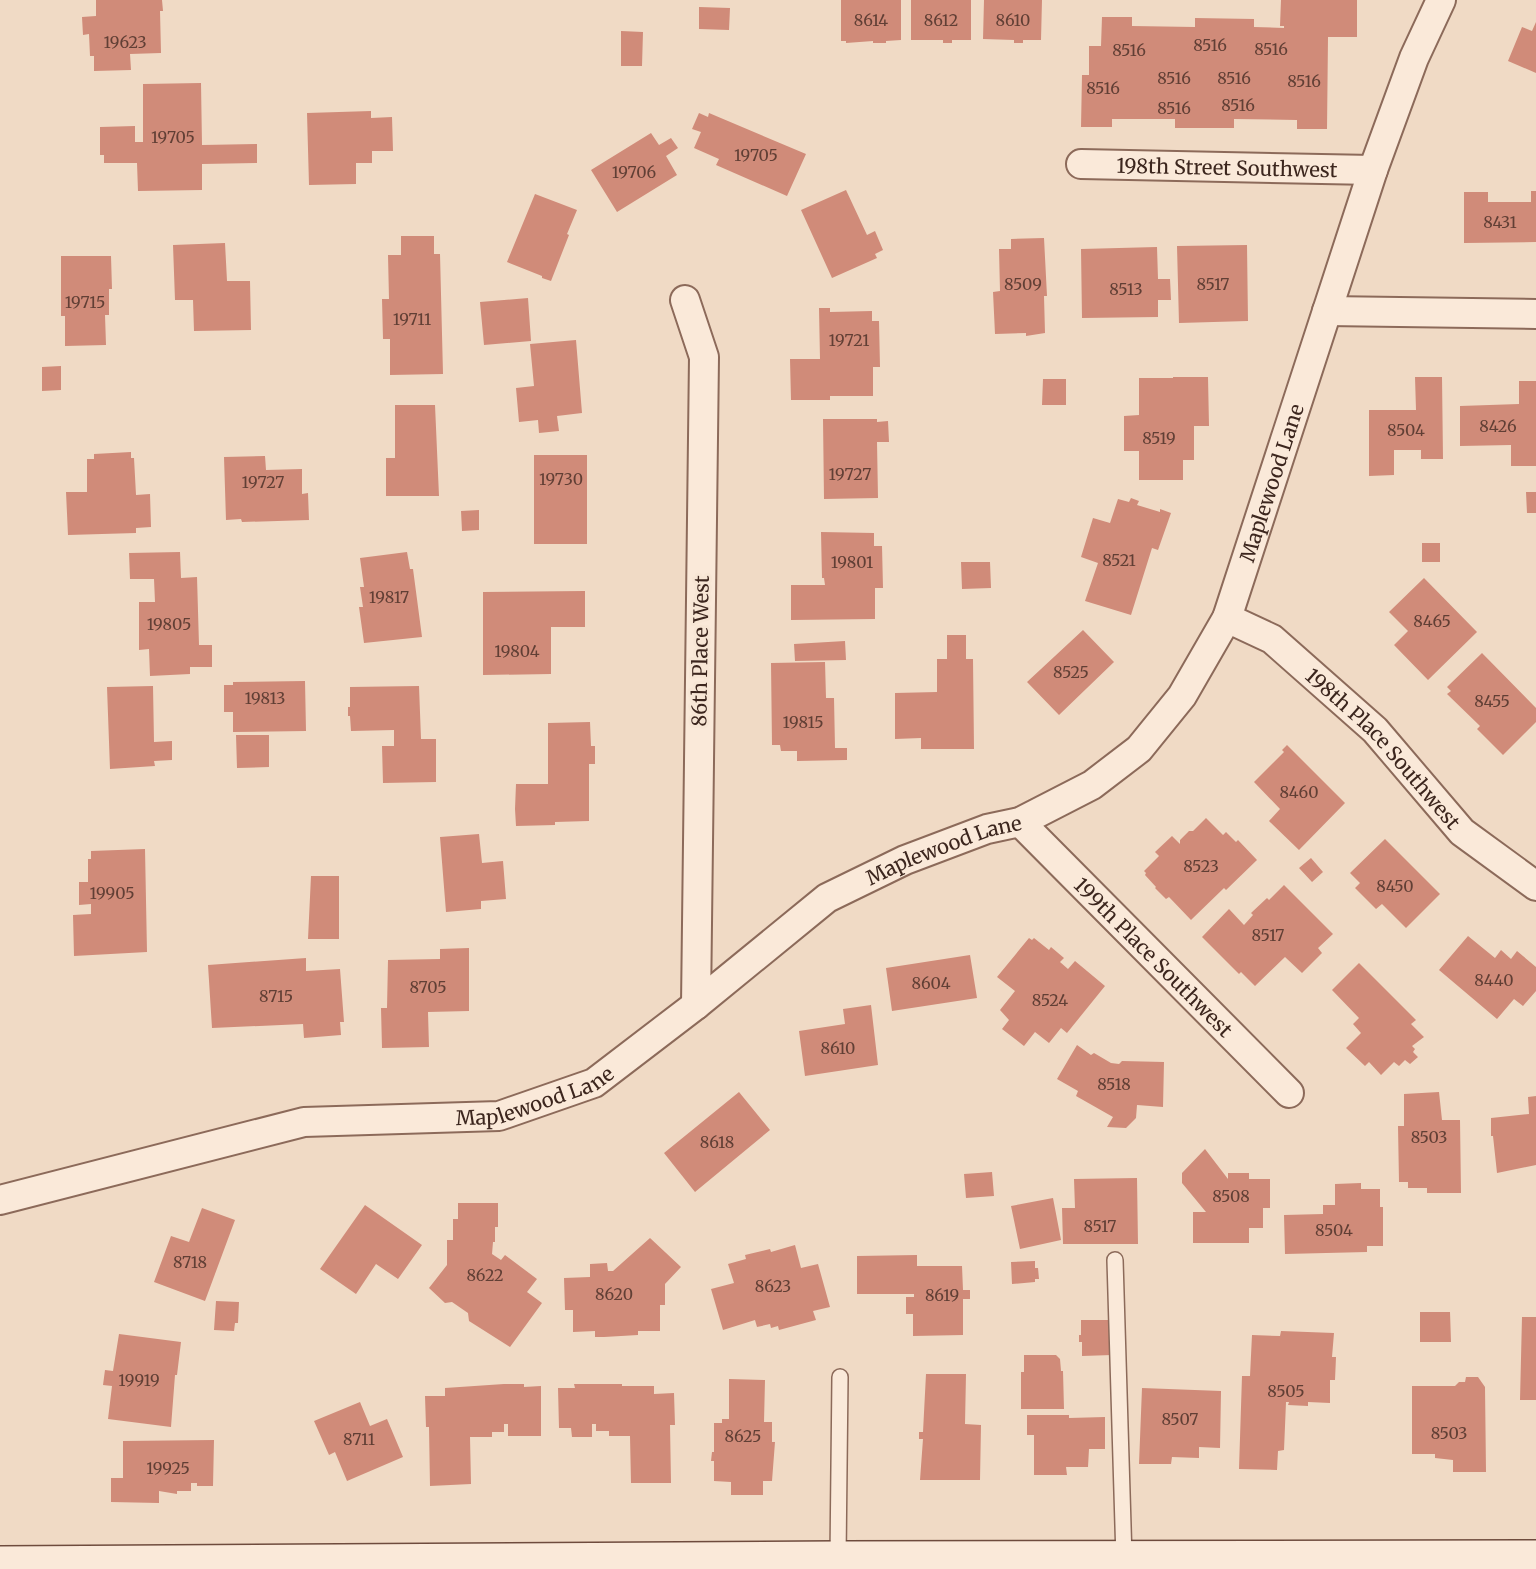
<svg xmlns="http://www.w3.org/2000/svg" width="1536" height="1569" viewBox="0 0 1536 1569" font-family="Merriweather,serif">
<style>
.building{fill:#d08b79}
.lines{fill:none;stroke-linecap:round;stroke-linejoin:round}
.lane-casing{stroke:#8c6a5a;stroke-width:18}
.street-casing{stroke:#8c6a5a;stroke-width:32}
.secondary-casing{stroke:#6e4b3d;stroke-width:36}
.lane{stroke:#fae9d9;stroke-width:15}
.street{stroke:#fae9d9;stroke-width:28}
.secondary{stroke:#fae9d9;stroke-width:33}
.labels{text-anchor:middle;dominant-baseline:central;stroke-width:6;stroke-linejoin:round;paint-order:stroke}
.number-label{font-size:16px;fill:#613f35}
.street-label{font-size:20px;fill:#3c261e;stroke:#f7e6d5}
</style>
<rect width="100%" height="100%" fill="#f0dac5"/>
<!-- building -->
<path class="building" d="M96,0H162L163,11H160L161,53L130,54L131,70L94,71V56H90L89,34L83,35L82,17L96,16Z
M841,0H901V40L886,41V43H873V41L846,43V41H841Z
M911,0H971V40H952V43H943V40H911Z
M984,0H1042L1041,40H1023V43H1014V40L983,39Z
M1281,0H1357V37H1328L1327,129H1297V120L1234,119V128H1175V119H1112V127H1081L1082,75H1089V46H1101L1102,17H1132V26L1195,27V18L1254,19V27L1284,28V26H1280Z
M699,7L730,8L729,30L699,29Z
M1536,22V73L1508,61L1522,27L1532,31Z
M621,31L643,32L642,66H621Z
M201,83L202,145L257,144V163L202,164V190L138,191L137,163H104V155H100V127L135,126V142H143V84Z
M371,111V118L392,117L393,151H372V163H356V184L309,185L307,113Z
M699,113L708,117L709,113L806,154L787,196L716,165L719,159L694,148L701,132L692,129Z
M651,133L659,145L671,138L678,148L666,156L677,175L617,212L591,170Z
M846,190L867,235L875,231L883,250L875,254L877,258L832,278L801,210Z
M1531,191H1536V242L1464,243V192H1488V202H1531Z
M535,194L577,210L567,234L569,235L551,281L542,278V276L507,262Z
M401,236H434V254H440L443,374L390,375V339H383L382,299H389L388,255H401Z
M1044,238L1047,296H1044L1045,333L1026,336V333L995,334L993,292L1000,291L999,249H1011V239Z
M225,243L227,281H250L251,330L194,331L193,300H175L173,245Z
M1247,245L1248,321L1179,323L1177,246Z
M1157,247L1158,279H1170L1171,300H1158V317L1082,318L1081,249Z
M61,256H111L112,289H109V315H105L106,345L65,346V316H61Z
M528,298L531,341L484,345L480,302Z
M819,308H830V312L872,311V321H879L880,367H873V396H830V400H791L790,359H820Z
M576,340L582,413L557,416L559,431L539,433L538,420L519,422L516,388L534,386L530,344Z
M61,366V390L42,391V367Z
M1173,377H1208L1209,426H1194V460H1183V480H1139V451H1124V416L1139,415V378H1173Z
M1415,377H1442L1443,459H1421V450H1394V475L1369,476V410H1416Z
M1043,379H1066V405H1042Z
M1519,381H1536V466H1511V445L1460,446V406L1519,404Z
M395,405H435L439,496H386V458H395Z
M823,419H877V422L888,421L889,442H877L878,498L824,499Z
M131,452V458H134L136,495L150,494L151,527L136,528V533L68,535L66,492H87V459H94V454Z
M534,455H587V544H534Z
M265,456L266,470L302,469V494L308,493L309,520L242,522L241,519L226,520L224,457Z
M1526,492H1536V513H1527Z
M1131,498L1139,501L1137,505L1160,512V509L1171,513L1158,550L1152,548L1131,615L1085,601L1098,563L1081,557L1093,518L1110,523L1118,499L1129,502Z
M479,510V530L462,531L461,511Z
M821,532L874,533V546H882L883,588H875V619L791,620V585H825L824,578H822Z
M1422,543H1440V562H1422Z
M180,552L181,578L197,577L199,645H212V667H190V674L150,676L149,649L139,650V602H155L154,579H130L129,553Z
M407,552L410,569H413L422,637L364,643L359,607H363L360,587H364L360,558Z
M961,562H990L991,588L962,589Z
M1424,578L1477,632L1428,680L1394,645L1408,631L1389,612Z
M585,591V627H551V674L483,675V592Z
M1083,630L1114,662L1059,715L1027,682Z
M947,635H966V659H973L974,749H921V738L895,739V693L937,692V659H947Z
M845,641L846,660L795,661L794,644Z
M1482,653L1536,708V722L1503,755L1477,729L1480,726L1447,694L1451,691L1447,687Z
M825,662L826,698H834L835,748H847V760L797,761V751H781L780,745H772L771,663Z
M305,681L306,731L233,732V712H224V685H233V682Z
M153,686L154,742L172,741V760L154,761L155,766L110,769L107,687Z
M419,686L421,739H436V782L383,783L382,746H394V730L351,731L350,716H348V707H350V687Z
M590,722L591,746H595V764H589V821L555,822V825L516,826L515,809L516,784H548V723Z
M236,735H269V767L237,768Z
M1287,745L1345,803L1299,850L1269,821L1280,809L1254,782L1284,752L1282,750Z
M1206,818L1223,835L1226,832L1236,842L1238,840L1257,860L1226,890L1224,888L1191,920L1169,897L1166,899L1155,888L1156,887L1145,875L1146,873L1144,871L1159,856L1155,852L1172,836L1180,844V840L1189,831H1193Z
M479,834L482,863L503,861L506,899L481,901V909L446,912L440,837Z
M1385,839L1440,894L1406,928L1382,904L1376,909L1355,888L1360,883L1350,873Z
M145,849L147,952L74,956L73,915L91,914V904L79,905V882H88V859H91V851Z
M1311,858L1323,872L1312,882L1299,868Z
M311,876H339V939H308Z
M1284,885L1333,934L1318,948L1322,953L1302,973L1285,957L1255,986L1241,972L1239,974L1202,937L1229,909L1244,925L1253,915L1251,913L1267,898L1269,900Z
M1468,936L1495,958L1501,950L1511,959L1517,951L1536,967V991L1523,1006L1514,999L1497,1019L1439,970Z
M1029,938L1032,940L1034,938L1049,950L1051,947L1064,958L1060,962L1068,969L1075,961L1105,986L1067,1033L1061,1028L1049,1043L1035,1032L1024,1046L1002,1029L1009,1020L1000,1010L1015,991L997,977Z
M469,948V1011L428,1012L429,1047L382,1048L381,1008H387L388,960L440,959V949Z
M970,955L977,998L892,1011L886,968Z
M306,958V971L340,969L344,1022H340L341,1035L304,1038L303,1024L212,1028L208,965Z
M1359,963L1416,1020L1411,1024L1424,1037L1412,1046L1415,1049L1413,1052L1418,1057L1410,1064L1405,1060L1399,1066L1394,1062L1381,1075L1369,1062L1365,1066L1346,1048L1361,1033L1353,1024L1359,1018L1332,990Z
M871,1005L878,1065L805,1076L799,1031L845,1024L843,1009Z
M1077,1045L1091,1055L1094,1053L1111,1063L1119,1064L1122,1061L1164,1062L1163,1107L1137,1105L1136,1118L1126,1128L1107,1127L1113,1117L1076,1096L1078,1091L1057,1079Z
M739,1092L770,1130L695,1192L664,1153Z
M1439,1092L1442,1120H1460L1461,1193H1427V1188H1408V1182H1399L1398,1126H1404V1094Z
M1536,1096V1165L1497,1173L1493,1136H1491V1118L1529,1114L1528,1097Z
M1205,1149L1228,1179V1173H1249V1179H1270V1208H1263V1228H1249V1243H1193V1212H1206L1182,1183V1173Z
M992,1172L994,1196L966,1198L964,1174Z
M1137,1178L1138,1244H1063L1062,1208H1075L1074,1179Z
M1361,1183V1189H1380V1207H1383V1246H1367V1252L1285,1254L1284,1215L1323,1214V1205H1335V1184Z
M1053,1198L1061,1240L1020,1249L1011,1206Z
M458,1203H498V1227H495V1242H493L492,1254L501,1260L505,1255L537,1279L527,1292L542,1303L510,1347L469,1321L468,1313L452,1302L445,1303L429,1288L447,1265V1240H453V1219H458Z
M365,1205L422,1245L398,1279L376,1264L356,1294L320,1269Z
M202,1208L235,1220L205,1301L154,1282L171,1236L189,1242Z
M650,1238L681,1267L665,1284V1305H660V1331H638V1335L604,1337H595V1331L573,1332V1310H565L564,1278L590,1277V1264L607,1263L608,1271H613Z
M795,1245L801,1268L818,1264L830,1307L813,1311L816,1320L779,1330L778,1326L771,1328L770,1324L757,1327L755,1320L723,1330L711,1289L734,1283L728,1264L746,1259L745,1255L770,1249L771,1252Z
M917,1255V1266H962L963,1290H970V1299H963V1335L913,1336V1314H906V1297H914V1294H857V1256Z
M1035,1261V1268H1038L1039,1279H1035V1282L1012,1284L1011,1262Z
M216,1301L239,1302L238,1323H235L234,1331L214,1330Z
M1420,1312H1450L1451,1342H1420Z
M1522,1317H1536V1400H1520Z
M1081,1320H1112V1355L1082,1356V1342H1079V1335H1081Z
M1281,1331L1334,1333L1332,1357H1336L1335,1380H1330V1403L1308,1402V1406L1288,1405L1289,1402H1286L1284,1450L1278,1451L1277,1470L1239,1469L1242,1376H1250L1252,1335L1280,1336Z
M119,1334L181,1342L177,1375H175L171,1427L108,1419L112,1386L103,1385L105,1370L113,1371Z
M1024,1355H1056L1060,1359L1061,1371H1063L1064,1409H1021V1372H1024Z
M926,1374H966L965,1424L981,1425L980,1480H920L923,1439H919V1432H923Z
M1466,1377H1478L1485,1387L1486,1472H1453V1460L1435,1458V1454H1412V1386H1455L1459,1382H1465Z
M729,1379L765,1380L764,1422H772V1442H775L772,1481H763V1495H731V1482L714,1481V1461H711L712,1452H714V1423H722V1419H729Z
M504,1384H524V1387L541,1386V1436H508V1424H504V1432H492V1437H470L471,1484L430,1486L429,1427H426L425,1396H445V1388Z
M574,1384H622V1386H654V1394L674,1393L675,1425H670L671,1483H631L630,1436H609V1431H596V1424H592V1437H572L571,1428H559L558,1388H575Z
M1142,1388L1221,1391L1220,1448L1199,1447V1458L1172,1457L1171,1464H1139Z
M360,1402L370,1426L387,1419L403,1457L347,1481L335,1452L329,1455L314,1421Z
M1027,1415H1069V1418L1105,1417V1449H1089L1088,1467H1066L1067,1475H1034V1435H1027Z
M214,1440L213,1486H197V1483H191V1491H177V1494L159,1491V1503L111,1502V1478H123V1441Z"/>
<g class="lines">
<!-- lane casing -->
<g class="lane-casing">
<path id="lane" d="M1115,1260L1124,1559
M838,1558L840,1377"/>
</g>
<!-- street casing -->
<g class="street-casing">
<g id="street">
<path id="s1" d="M1081,164L1373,170"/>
<path d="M685,300L704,357L696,1005"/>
<path d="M1327,311L1536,314"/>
<path id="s2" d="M1227,618L1272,639L1375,730L1462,832L1536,886"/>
<path id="s3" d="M1020,822L1289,1093"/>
<path id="s4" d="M0,1200L304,1122L499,1116L594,1083L696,1005L827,898L905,860L987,829L1020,822L1092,785L1139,749L1182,696L1227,618L1373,170L1414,58L1441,0"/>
</g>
</g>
<!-- secondary casing -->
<g class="secondary-casing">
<path id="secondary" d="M0,1563L838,1558L1536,1557"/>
</g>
<!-- lane -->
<use href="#lane" class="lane"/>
<!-- street -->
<use href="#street" class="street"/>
<!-- secondary -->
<use href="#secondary" class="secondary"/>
</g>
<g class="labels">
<!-- number labels -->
<g class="number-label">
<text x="871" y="20">8614</text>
<text x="941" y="20">8612</text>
<text x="1013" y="20">8610</text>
<text x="125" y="42">19623</text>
<text x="1210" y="45">8516</text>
<text x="1271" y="49">8516</text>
<text x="1129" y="50">8516</text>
<text x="1174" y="78">8516</text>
<text x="1234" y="78">8516</text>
<text x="1304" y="81">8516</text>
<text x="1103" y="88">8516</text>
<text x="1238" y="105">8516</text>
<text x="1174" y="108">8516</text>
<text x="173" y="137">19705</text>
<text x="756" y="155">19705</text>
<text x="634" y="172">19706</text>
<text x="1500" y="222">8431</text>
<text x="1023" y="284">8509</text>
<text x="1213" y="284">8517</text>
<text x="1126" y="289">8513</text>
<text x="85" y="302">19715</text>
<text x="412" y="319">19711</text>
<text x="849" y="340">19721</text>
<text x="1498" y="426">8426</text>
<text x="1406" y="430">8504</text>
<text x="1159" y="438">8519</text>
<text x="850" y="474">19727</text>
<text x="561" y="479">19730</text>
<text x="263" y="482">19727</text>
<text x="1119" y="560">8521</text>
<text x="852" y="562">19801</text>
<text x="389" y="597">19817</text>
<text x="1432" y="621">8465</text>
<text x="169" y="624">19805</text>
<text x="517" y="651">19804</text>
<text x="1071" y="672">8525</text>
<text x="265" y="698">19813</text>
<text x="1492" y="701">8455</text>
<text x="803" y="722">19815</text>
<text x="1299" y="792">8460</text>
<text x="1201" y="866">8523</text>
<text x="1395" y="886">8450</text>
<text x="112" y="893">19905</text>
<text x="1268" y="935">8517</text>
<text x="1494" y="980">8440</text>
<text x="931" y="983">8604</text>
<text x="428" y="987">8705</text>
<text x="276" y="996">8715</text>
<text x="1050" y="1000">8524</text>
<text x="838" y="1048">8610</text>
<text x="1114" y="1084">8518</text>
<text x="1429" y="1137">8503</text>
<text x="717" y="1142">8618</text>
<text x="1231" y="1196">8508</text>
<text x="1100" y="1226">8517</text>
<text x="1334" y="1230">8504</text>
<text x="190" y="1262">8718</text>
<text x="485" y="1275">8622</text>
<text x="773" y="1286">8623</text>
<text x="614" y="1294">8620</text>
<text x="942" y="1295">8619</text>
<text x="139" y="1380">19919</text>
<text x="1286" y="1391">8505</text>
<text x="1180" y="1419">8507</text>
<text x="1449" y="1433">8503</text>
<text x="743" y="1436">8625</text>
<text x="359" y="1439">8711</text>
<text x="168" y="1468">19925</text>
</g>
<!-- street labels -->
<g class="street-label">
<text stroke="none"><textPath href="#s1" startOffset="146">198th Street Southwest</textPath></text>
<text stroke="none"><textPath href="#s4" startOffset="1556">Maplewood Lane</textPath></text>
<text transform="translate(700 651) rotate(-89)">86th Place West</text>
<text stroke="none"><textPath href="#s2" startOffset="206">198th Place Southwest</textPath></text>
<text stroke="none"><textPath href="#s4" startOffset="1034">Maplewood Lane</textPath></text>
<text stroke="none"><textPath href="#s3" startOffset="190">199th Place Southwest</textPath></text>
<text stroke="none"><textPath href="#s4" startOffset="548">Maplewood Lane</textPath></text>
</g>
</g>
</svg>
